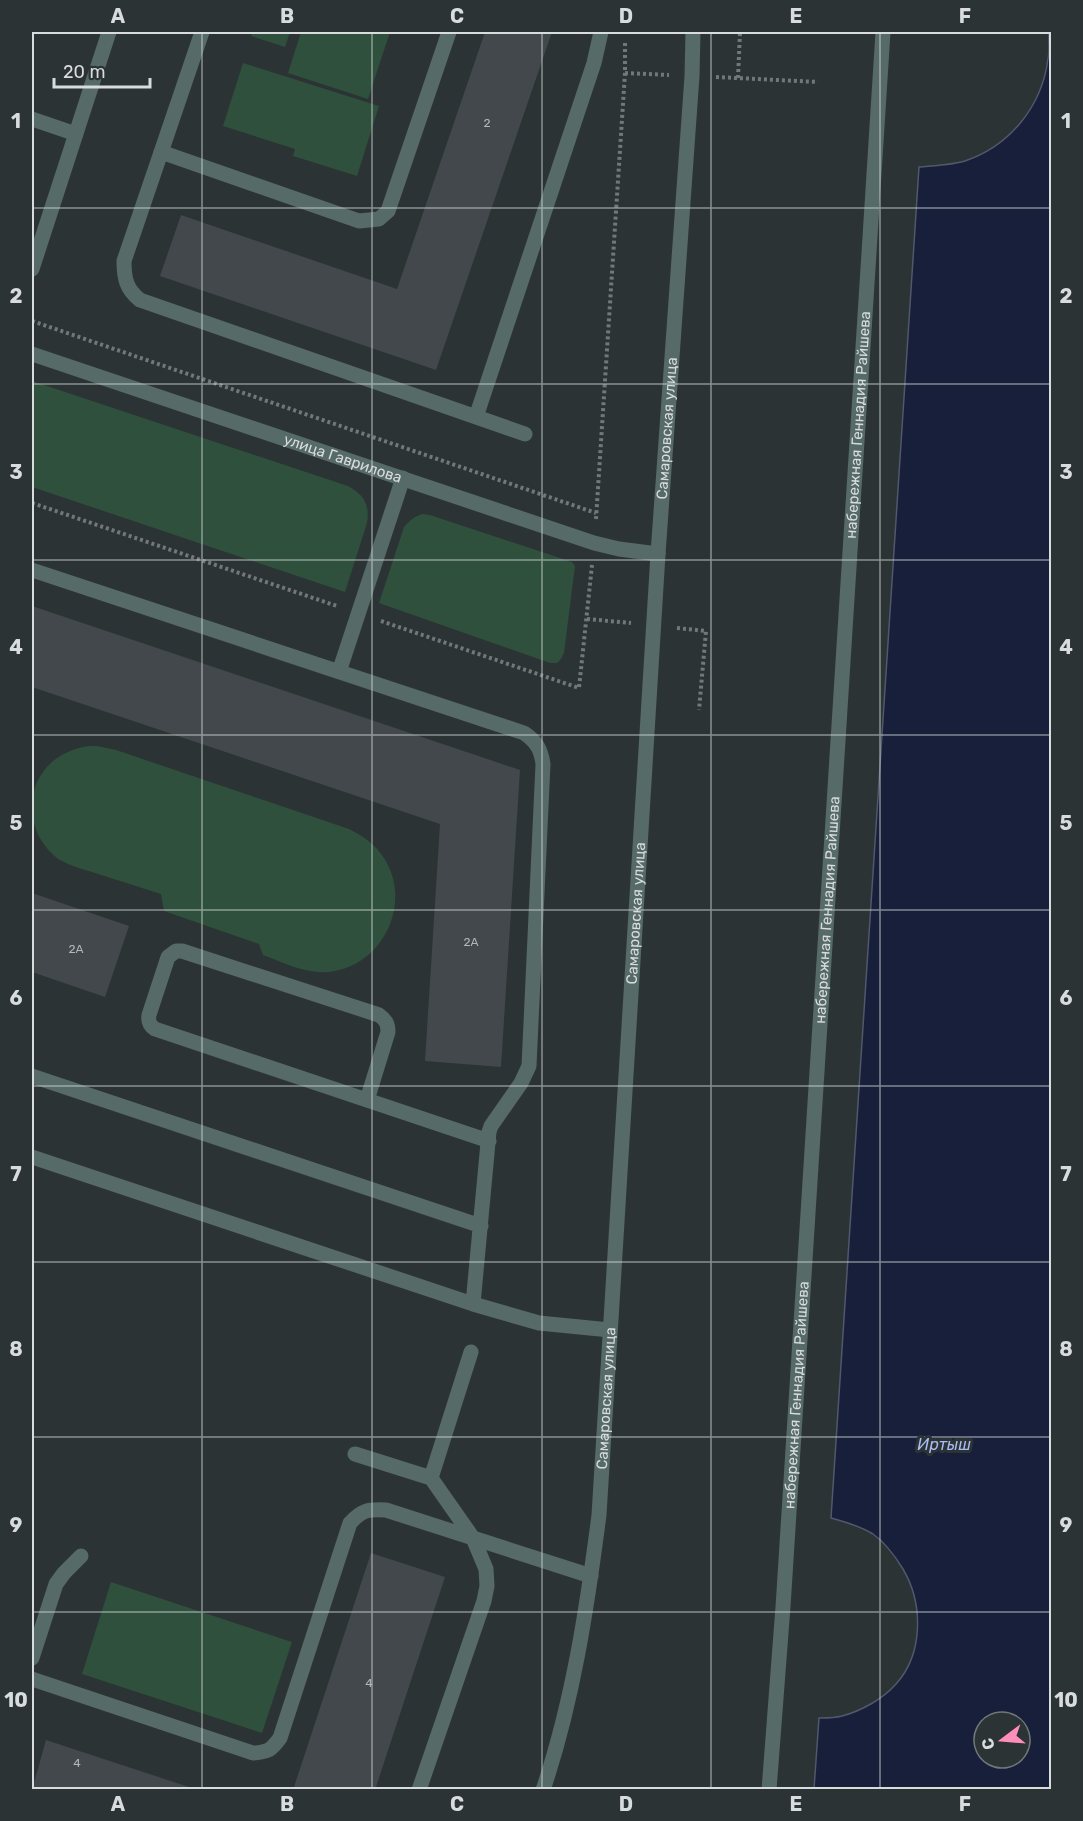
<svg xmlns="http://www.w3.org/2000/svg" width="1083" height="1821" viewBox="0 0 1083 1821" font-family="Rubik,sans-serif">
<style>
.green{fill:#2f503d}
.water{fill:#171f3b;stroke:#51586c;stroke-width:1.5;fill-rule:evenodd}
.building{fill:#43484c}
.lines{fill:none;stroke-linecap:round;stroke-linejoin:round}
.path{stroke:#727879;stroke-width:4;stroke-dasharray:3 3;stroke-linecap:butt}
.service{stroke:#566a68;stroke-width:15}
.pedestrian{stroke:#566a68;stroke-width:15}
.minor{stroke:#566a68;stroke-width:15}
.grid{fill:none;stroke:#d8dcdd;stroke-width:1.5;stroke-opacity:0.55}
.labels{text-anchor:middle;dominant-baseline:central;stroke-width:6;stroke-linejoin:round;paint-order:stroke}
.number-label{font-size:12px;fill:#b3b7b9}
.street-label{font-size:15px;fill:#d8dcdd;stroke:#2c3334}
.water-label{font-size:16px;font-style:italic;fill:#aabcf5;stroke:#2c3334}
.neatline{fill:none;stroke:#d8dcdd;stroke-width:2}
.grid-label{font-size:20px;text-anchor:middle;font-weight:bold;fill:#d8dcdd}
</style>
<rect width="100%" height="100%" fill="#2c3334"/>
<!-- green -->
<path class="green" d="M253,32H290L285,47L251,36Z
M301,32H390L368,99L288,73Z
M243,63L379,106L357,176L293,156L295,149L223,126Z
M32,381L348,486C364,495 370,504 367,523L345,592L32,487Z
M422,514L430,515L572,562L575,566L564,653L561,659L557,663H550L379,603L404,527C410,520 414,517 422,514Z
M88,746H97L116,750L349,829C363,836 375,844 384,858C413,903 383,966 329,972C306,974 284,963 263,955L259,944L164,911L161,894C139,887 117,880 95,873C83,869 70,866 60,860C35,843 25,810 37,782C47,761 65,750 88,746Z
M111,1582L292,1642L262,1733L82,1674Z"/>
<!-- water -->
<path class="water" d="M1049,32H1052L1051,1789H814L819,1718C826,1718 835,1718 842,1716C861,1711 883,1699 896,1684C924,1653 923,1603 903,1569C895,1556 886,1543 873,1534C860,1526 846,1522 831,1518L919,167C934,166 951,165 965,161C1010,146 1042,106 1048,59C1050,50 1048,40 1049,32ZM984,1722H1020V1758H984Z"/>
<!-- building -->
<path class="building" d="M485,32H552L436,370L160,276L181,215L397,289Z
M32,606L520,770L501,1067L425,1061L440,824L32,687Z
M32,893L129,926L105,997L32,972Z
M371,1553L445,1577L375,1790H293Z
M46,1740L195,1789V1790H32Z"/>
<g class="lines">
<!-- path -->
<path class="path" d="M625,73L669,75
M716,77L818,82
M738,78L740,32
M32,321L596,513
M32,503L337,606
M596,519L625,73V41
M587,619L631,623
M381,621L579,688L592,565
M677,628L706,631L699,710"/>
<!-- service -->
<path class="service" d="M202,32L124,261C124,278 126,289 140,300L525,434
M32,119L76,134
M161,152L359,221L379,219L388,211L449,32
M32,269L109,32
M476,417L594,63L601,32
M32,570L524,733C536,741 541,749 543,764L529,1066L521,1083L491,1126L489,1132L473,1304
M339,672L403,478
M32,1076L481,1226
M367,1100L388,1032C388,1024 386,1020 379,1015L182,951H176L168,957L149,1015C148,1021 149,1025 155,1029L489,1141
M32,1157L473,1304L539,1323L610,1330
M355,1454L431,1478L473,1538L486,1569L487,1586L484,1601L419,1790
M431,1478L471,1352
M32,1658L56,1584L64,1573L81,1556
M32,1679L253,1753C269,1752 271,1750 280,1738L350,1523C362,1510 368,1509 386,1510L591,1576"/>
<!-- pedestrian -->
<path class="pedestrian" id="s1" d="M769,1790L783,1607L883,32"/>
<!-- minor -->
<g class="minor">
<path id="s2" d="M32,354L594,543L619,549L658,554"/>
<path id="s3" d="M543,1790C573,1701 587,1608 599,1515L658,554L692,76L693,32"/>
</g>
</g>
<!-- grid -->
<path class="grid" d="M202,32V1790M372,32V1790M542,32V1790M711,32V1790M880,32V1790M32,208H1052M32,384H1052M32,560H1052M32,735H1052M32,910H1052M32,1086H1052M32,1262H1052M32,1437H1052M32,1612H1052"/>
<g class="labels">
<!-- number labels -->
<g class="number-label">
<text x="487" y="123">2</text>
<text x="471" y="942">2А</text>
<text x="76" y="949">2А</text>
<text x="369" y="1683">4</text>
<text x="77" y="1763">4</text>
</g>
<!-- street labels -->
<g class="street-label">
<text stroke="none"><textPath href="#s1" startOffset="1368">набережная Геннадия Райшева</textPath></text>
<text stroke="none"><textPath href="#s3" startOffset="1370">Самаровская улица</textPath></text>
<text stroke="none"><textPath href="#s2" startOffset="328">улица Гаврилова</textPath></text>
<text stroke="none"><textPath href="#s1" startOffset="882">набережная Геннадия Райшева</textPath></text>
<text stroke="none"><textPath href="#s3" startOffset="884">Самаровская улица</textPath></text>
<text stroke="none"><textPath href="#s1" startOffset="396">набережная Геннадия Райшева</textPath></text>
<text stroke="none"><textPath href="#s3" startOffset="398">Самаровская улица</textPath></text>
</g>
<!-- water labels -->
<g class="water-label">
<text x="944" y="1444">Иртыш</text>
</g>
</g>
<!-- border -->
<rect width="1083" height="1821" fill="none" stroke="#2c3334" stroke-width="66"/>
<!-- north arrow -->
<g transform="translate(1002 1740) rotate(254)"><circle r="28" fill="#2c3334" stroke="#717778" stroke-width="1.5"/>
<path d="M0-4.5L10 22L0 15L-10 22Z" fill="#ff8ebb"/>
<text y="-9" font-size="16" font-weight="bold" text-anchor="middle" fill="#d8dcdd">С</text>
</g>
<!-- scale -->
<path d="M54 78v9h96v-9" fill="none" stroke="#d8dcdd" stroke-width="3"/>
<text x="63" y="78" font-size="18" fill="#d8dcdd" stroke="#2c3334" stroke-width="4.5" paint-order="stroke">20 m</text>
<rect x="33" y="33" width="1017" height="1755" class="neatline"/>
<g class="grid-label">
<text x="118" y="23">A</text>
<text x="287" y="23">B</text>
<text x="457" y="23">C</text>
<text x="626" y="23">D</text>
<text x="796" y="23">E</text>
<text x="965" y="23">F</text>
<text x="16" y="128">1</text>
<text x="1066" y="128">1</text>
<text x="16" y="303">2</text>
<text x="1066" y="303">2</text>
<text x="16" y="479">3</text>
<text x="1066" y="479">3</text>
<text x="16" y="654">4</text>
<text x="1066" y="654">4</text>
<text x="16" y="830">5</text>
<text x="1066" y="830">5</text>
<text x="16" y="1005">6</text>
<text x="1066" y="1005">6</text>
<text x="16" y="1181">7</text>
<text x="1066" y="1181">7</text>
<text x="16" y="1356">8</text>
<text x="1066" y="1356">8</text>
<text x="16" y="1532">9</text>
<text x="1066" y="1532">9</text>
<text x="16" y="1707">10</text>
<text x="1066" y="1707">10</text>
<text x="118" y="1811">A</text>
<text x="287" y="1811">B</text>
<text x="457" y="1811">C</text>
<text x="626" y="1811">D</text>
<text x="796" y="1811">E</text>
<text x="965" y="1811">F</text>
</g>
</svg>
